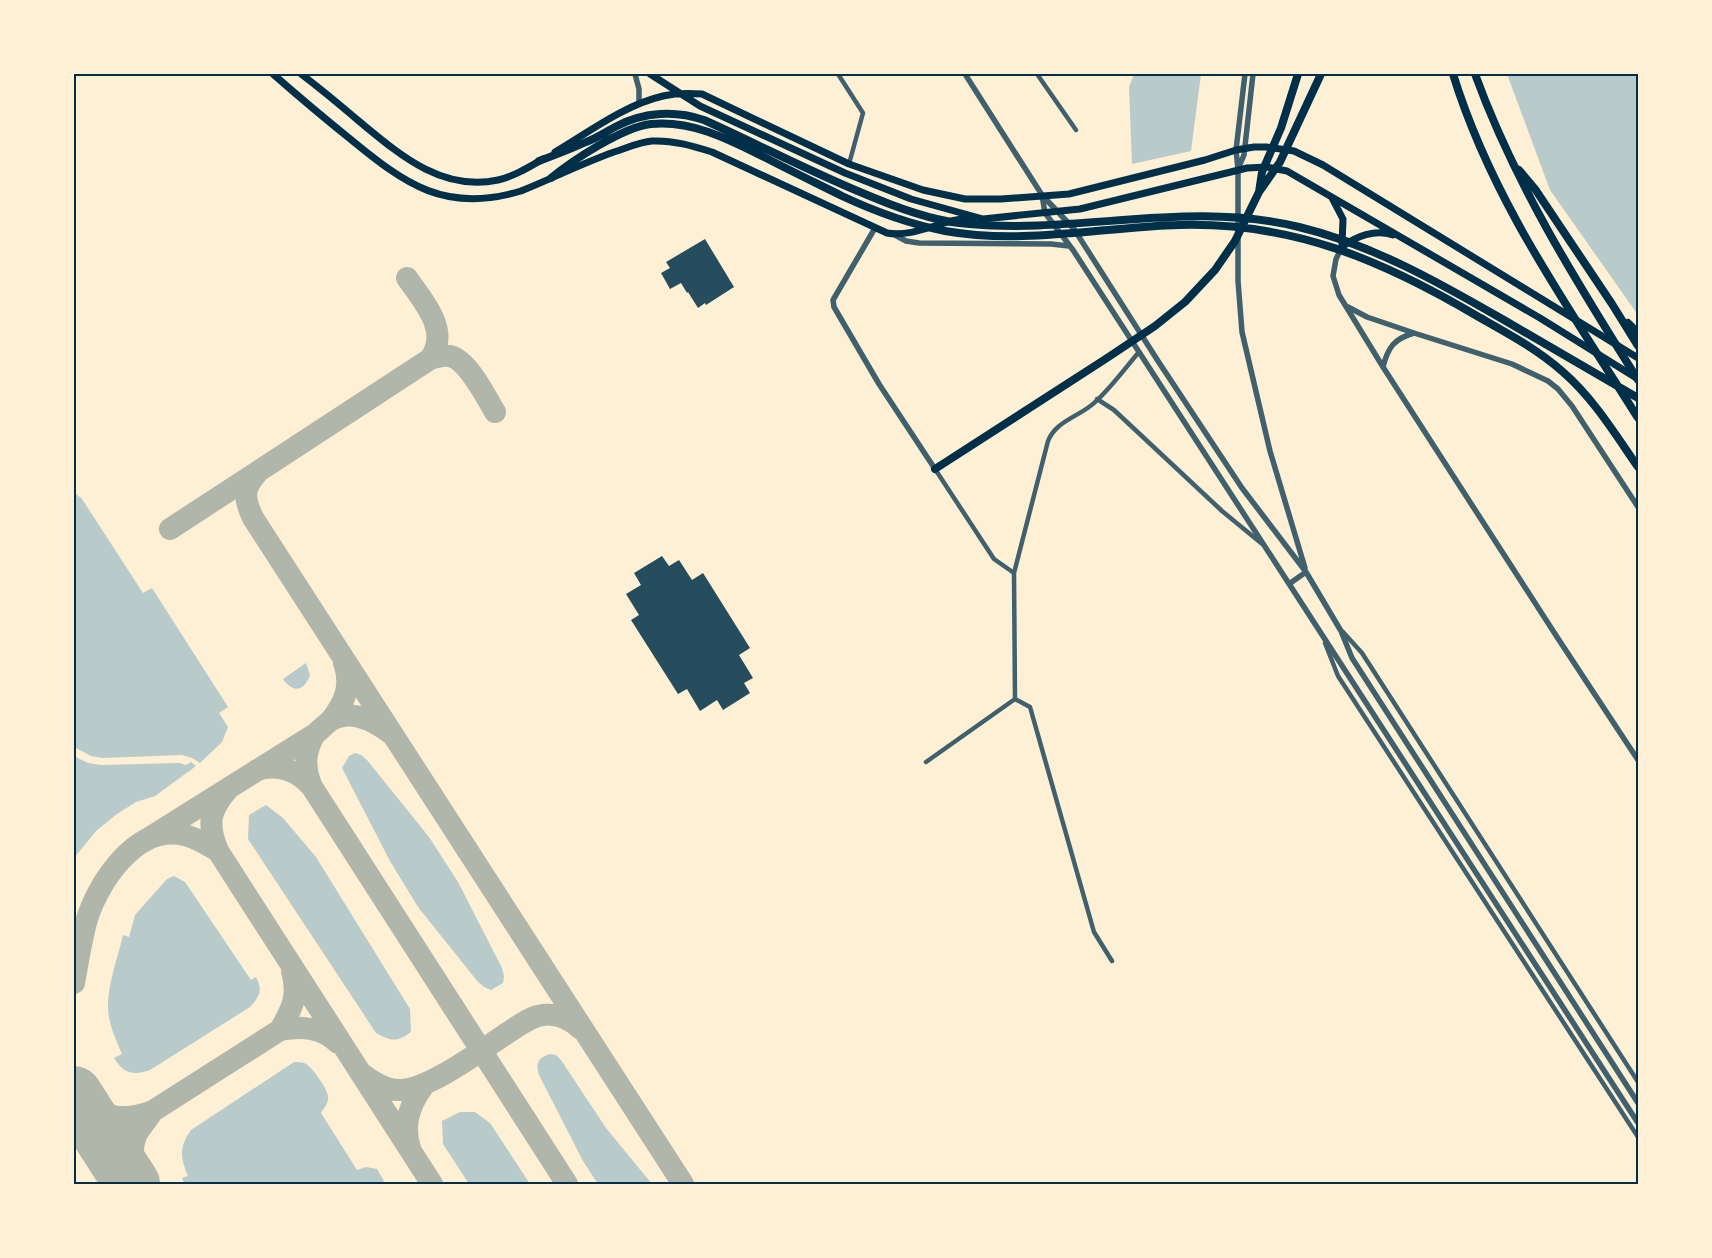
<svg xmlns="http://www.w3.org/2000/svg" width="1712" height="1258" viewBox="0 0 1712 1258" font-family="Overpass,sans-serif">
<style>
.green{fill:#b9caca}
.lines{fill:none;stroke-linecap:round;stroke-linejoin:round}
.taxiway{stroke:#b1b6ab;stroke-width:22}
.runway{stroke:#b1b6ab;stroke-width:56}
.building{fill:#264d5e}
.minor{stroke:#3f606c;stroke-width:4.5}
.tertiary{stroke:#3f606c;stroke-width:5.5}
.primary{stroke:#003049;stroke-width:7}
.motorway{stroke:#003049;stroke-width:8}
.neatline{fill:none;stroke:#003049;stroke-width:2}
</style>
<rect width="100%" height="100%" fill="#fdf0d5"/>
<!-- green -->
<path class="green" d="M1134,74H1201L1191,151L1132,164L1129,87Z
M1507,74H1638V315L1550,190Z
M74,492L82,499L143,593L152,588L228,707L219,713L228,727L222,742L200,763L192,758L182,755L102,758L91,756L74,747Z
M306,663L310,675C304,692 293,693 283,679Z
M355,753L361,755L367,760L429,837L458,882L502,968L504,976L503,983L491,990L484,987L478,982L418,907L390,861L342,768L349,756Z
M74,756L88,763L101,765L179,763L186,765L191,762L196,766L155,796L136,802L117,814L96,831L74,858Z
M266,805L283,818L316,857L410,1009L411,1032C396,1043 391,1041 376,1033L248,839L249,815Z
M174,876L185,882L251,980L256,977C263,991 260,996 250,1007L150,1070C133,1076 123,1073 114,1058L122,1054C116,1040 109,1025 108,1009C107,986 118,957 123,935L129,937L135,915L167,879Z
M550,1054L556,1055L561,1060L606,1128L652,1184H598L583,1161L539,1075C535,1063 539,1057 550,1054Z
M294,1062C298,1062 303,1062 306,1064C312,1067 327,1088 328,1096C329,1103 324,1108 321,1113L357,1170L366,1167L377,1169L384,1181L380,1184H185L182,1178L188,1176C180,1157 179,1147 191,1130Z
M460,1112H475L490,1123L530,1184H469L443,1144L442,1121Z"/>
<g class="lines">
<!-- taxiway -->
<path class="taxiway" d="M407,278C423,301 451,331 430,359
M259,471C243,488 243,497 253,518L683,1184
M170,529L430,359C436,357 444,355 450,356C468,360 486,397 495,412
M331,720C345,702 352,685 344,663
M257,770C278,763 298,771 312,787C304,768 304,752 315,734
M312,787L567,1184
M228,789C209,811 207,824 218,851L432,1184
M149,838L315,734C320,730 325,725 330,721C350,708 374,721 390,733
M74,983C78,962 81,940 87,919C98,883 135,827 179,834C193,836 206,844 218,851
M280,1030C292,1009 299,996 292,971
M362,1074C373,1082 385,1090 399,1090C428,1091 484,1048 509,1032C520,1025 531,1016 543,1015C557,1013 571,1020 581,1029
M76,1097C105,1115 118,1124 153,1111
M74,1121L88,1127L102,1138
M410,1148C402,1124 410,1103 425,1084
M114,1156L119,1184
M135,1184L131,1163L134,1142L137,1133L153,1111L280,1030C302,1026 321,1027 338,1043"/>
<!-- runway -->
<path class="runway" d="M74,1094L132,1184"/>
</g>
<!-- building -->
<path class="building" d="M705,239L734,287L706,305L705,303L698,308L688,292L687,293L681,283L670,289L661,273L670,268L666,262Z
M662,556L669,566L679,560L692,580L703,573L750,648L739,655L753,678L744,683L750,693L723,710L717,700L700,711L687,689L678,694L631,620L639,615L626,594L641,585L634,573Z"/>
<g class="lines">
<!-- minor -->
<path class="minor" d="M838,74L863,113L849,164
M1037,74L1076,130
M1097,399L1114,410L1222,511L1261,543
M935,469L994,559L1014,573
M1343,632L1362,653L1638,1082
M1325,643L1338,676L1638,1137
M1015,699L1030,707L1094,932L1112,961
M926,762L1015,699L1014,573L1048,441C1055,423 1074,418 1089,407C1105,396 1125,368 1139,352"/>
<!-- tertiary -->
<path class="tertiary" d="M635,74L639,89V104
M965,74L1042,195L1074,229L1158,361L1242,488L1306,572L1341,631L1352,658L1638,1103
M1245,74L1236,150L1238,169V281L1242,332L1270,451L1305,568
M1238,169L1244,155L1253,74
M1042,195L1045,213L1073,250L1638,1123
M875,228L833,300L834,307L879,384L935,469
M893,234L906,241L919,243L1051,244L1069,246
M1342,247L1336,259L1333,276L1339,295L1383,367L1557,637L1638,760
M1348,307L1367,317L1414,333L1512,364L1548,381L1558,389L1572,406L1638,507
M1383,367C1388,347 1394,339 1414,333
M1289,584L1306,572"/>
<!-- primary -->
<path class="primary" d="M273,74C298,96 323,117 349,138C405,184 445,214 521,191C553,178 583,163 614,152C627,148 639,142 652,141C673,140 693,146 712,152L887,233C917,238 943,218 973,218
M301,74C321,89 340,105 360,122C400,155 442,192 498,180C515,176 529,167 543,159
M650,74L700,106L845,173L911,199L983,219L1080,209L1247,168L1267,167L1287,171L1540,318L1638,379
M555,152C589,132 624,105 663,96C676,93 689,93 702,94L849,164L923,190L965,199H1001L1069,194L1205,160L1236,150L1254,147H1266L1294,151L1323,165L1638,358
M1332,198L1343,219L1342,245
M1342,247C1356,236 1375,229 1393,235"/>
<!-- motorway -->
<path class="motorway" d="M1453,74C1492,201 1568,306 1638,418
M1475,74C1515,184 1576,281 1638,380
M539,161C555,155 571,149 586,142C597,138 607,131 617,126C644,112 675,110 704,120C762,146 818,176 877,199C906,211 937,222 969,224C1079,234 1189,200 1299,227C1373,245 1438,282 1504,320C1549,346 1594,372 1638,398
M1519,170L1535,189L1612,304L1638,346
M551,178C573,160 623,127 651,124C693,120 730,140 766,158C791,171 816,183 842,196C874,211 909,224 945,231C1024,245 1101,227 1180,225C1293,222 1382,260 1477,316C1507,333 1537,349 1563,372C1594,399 1615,434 1638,467
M1259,192L1262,172L1281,128L1298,74
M1628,323L1638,333
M935,469L1107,358L1155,326L1185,302L1215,270L1235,241L1259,192L1280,162L1321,74"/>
</g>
<!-- border -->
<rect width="1712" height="1258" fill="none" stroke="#fdf0d5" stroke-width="150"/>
<rect x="75" y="75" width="1562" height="1108" class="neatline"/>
</svg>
